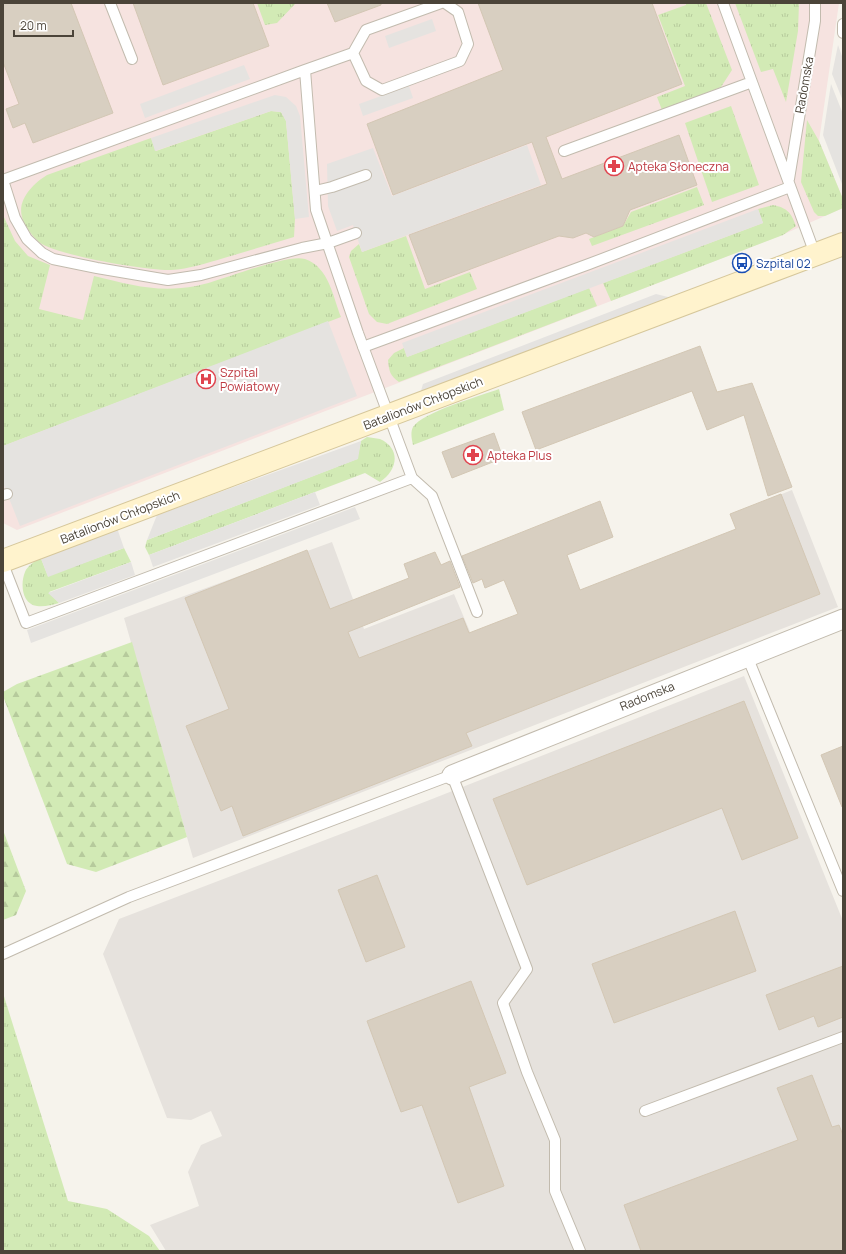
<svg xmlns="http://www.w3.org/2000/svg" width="846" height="1254" viewBox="0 0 846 1254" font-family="Manrope,sans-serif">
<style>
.industrial{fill:#e6e2dd}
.medical{fill:#f6e3e0}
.grass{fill:url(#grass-tufts)}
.forest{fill:url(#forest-firs)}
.parking{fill:#e5e3e0}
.building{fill:#d8cfc1;stroke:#d3c7b4}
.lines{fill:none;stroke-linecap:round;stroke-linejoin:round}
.lane-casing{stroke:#c2bbae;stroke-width:12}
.street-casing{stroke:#c2bbae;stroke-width:21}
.secondary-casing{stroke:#d6c79b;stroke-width:24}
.lane{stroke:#fff;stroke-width:10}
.street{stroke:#fff;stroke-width:19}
.secondary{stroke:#fff3cd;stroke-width:22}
.labels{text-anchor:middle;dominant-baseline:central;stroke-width:4;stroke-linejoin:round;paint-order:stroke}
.street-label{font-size:12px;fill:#4b4439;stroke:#fff}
.health-label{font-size:12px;fill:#be3a42;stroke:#fff;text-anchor:start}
.transit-label{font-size:12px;fill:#164399;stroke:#fff;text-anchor:start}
</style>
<defs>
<pattern id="grass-tufts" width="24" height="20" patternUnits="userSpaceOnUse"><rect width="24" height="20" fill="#d2eab5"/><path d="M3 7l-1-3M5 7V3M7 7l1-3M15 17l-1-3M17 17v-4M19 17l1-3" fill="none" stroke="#b6ca9c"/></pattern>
<pattern id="forest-firs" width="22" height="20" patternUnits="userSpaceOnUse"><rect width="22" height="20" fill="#d2eab5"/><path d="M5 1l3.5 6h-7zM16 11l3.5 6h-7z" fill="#b6ca9c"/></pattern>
</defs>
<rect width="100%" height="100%" fill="#f6f3ec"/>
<!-- industrial -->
<path class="industrial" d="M792,490L838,607L193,858L124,618L332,542L364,629L454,594L471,634L738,530L732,514Z
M744,676L843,921V1251H166L150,1225L199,1206L188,1172L201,1145L222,1136L211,1111L191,1120L167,1118L103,954L119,919L427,801Z"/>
<!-- medical -->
<path class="medical" d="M3,3H839L819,141L843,199V208L782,235L17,530L3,523Z"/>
<!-- grass -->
<path class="grass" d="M257,3H296L277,23L265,25Z
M686,3H706L732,70L721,87L662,110L657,97L685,86L658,15L686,5Z
M735,3H799L798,31L786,102L773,69L761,72Z
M731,106L759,185L712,202L685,123Z
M271,111L281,112L286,121L295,219L294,237C271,244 248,251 224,258C207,263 189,269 171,270C149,271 54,255 39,242C32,236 24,225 22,217C17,199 34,183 47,175L151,138L156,151Z
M807,120L819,141L843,199V208L825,216H818L814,212L801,182Z
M697,187L704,205L592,246L589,239L623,226L631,212Z
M773,205C787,208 791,212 796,226L783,235L611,301L603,283L763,223L758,209Z
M3,215L15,241L28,256L50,265L39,309L83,320L94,276C132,285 157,293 196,286C220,282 286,253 305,259C329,267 333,297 341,317L3,446Z
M406,236L425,289L470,272L477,289L387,324L377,322L369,314L349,257L351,251L359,244L362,252Z
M589,288L597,306L399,382C390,376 389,371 388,360L394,353L404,348L407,357Z
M499,389L504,410L413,445C412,440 410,433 413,427C423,412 480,396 499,389Z
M367,437C371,438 376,438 380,439C402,449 397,471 380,482L365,473L149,555L145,547L147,540L357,459L361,441Z
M124,548L131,562L49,592L59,603C52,605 44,607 37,606C22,604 20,584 25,572C27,566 36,561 40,556L48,576Z
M3,993L68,1201L107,1209L149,1236L160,1251H3Z"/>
<!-- forest -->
<path class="forest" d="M132,642L187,837L96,872L67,864L3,696V692L17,684Z
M3,830L26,891L16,915L3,920Z"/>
<!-- parking -->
<path class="parking" d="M432,19L436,31L389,48L385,36Z
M838,45L843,59V101L832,74Z
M244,65L250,79L145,118L140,104Z
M831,84L843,114L842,184L823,135Z
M409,86L413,98L363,116L359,104Z
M275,95L286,97L296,106L300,116L309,217L295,219L286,121L281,112L271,111L155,151L151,138Z
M527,145L541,185L362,252L353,225L337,231L328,206L327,164L373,148L392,196Z
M758,209L763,223L407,357L402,343Z
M656,294L672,298L420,394L423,384Z
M328,321L357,396L20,526L3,483V446Z
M361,441L358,459L147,540L157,515Z
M315,492L320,505L153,567L149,555Z
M355,507L360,519L31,643L27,630Z
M117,528L124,548L48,577L40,556Z
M131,562L135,575L59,603L48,593Z"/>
<!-- building -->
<path class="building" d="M3,3H71L113,113L33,143L25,123L13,128L6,109L19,104L3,62Z
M133,3H253L269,46L163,85Z
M327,3H381V5L335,22Z
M478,3H652L682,84L546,137L562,179L679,135L697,185L630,210L623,226L594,237L586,233L573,238L559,236L428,285L409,235L547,184L532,142L393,195L367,124L503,70Z
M700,346L717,392L752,383L792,487L768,496L744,415L707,430L692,391L536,450L522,412Z
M494,433L503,458L452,478L442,452Z
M781,494L820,594L466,733L472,746L243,836L232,806L221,811L186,726L229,709L185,598L307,550L330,609L409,578L404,564L435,552L441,565L450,561L460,587L348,632L359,658L463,618L469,633L518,614L504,580L485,588L482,579L473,583L462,556L600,501L613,537L567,555L580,590L736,529L730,514Z
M744,701L798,838L742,860L722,808L527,885L493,799Z
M843,746V807H842L821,755Z
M377,875L405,947L366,962L338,890Z
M735,911L756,971L614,1023L592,964Z
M843,966V1017L818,1027L814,1016L779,1030L766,995Z
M471,981L506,1073L469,1087L504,1186L458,1203L422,1105L401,1112L367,1021Z
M812,1075L832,1127L839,1125L843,1135V1251H641L624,1205L798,1140L777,1088Z"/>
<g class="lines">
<!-- lane casing -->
<g class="lane-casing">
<path id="lane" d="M110,3L132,59
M723,3L815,254
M843,24V33
M353,53L366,81L382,90L460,61L468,44L458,12L445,3
M305,70L353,53L366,30L441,3
M564,151L752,82
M789,179L815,21V3
M3,180L305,70L316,210L358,333L412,478L432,496L477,612
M3,180L15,218L27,239L42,253L53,259L97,268L168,280L201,275L302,248L328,243L356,233
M315,191L332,187L366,175
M363,347L589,264L790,187
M3,495L7,494
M3,564L26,623L412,478
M747,656L843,891
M3,954L129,897L452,775L527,969L503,1003L527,1072L555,1140V1191L580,1251
M645,1111L843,1037"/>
</g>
<!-- street casing -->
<g class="street-casing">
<path id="street" d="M452,775L843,619"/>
</g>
<!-- secondary casing -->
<g class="secondary-casing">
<path id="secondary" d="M3,561L843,244"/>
</g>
<!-- lane -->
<use href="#lane" class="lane"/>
<!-- street -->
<use href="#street" class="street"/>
<!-- secondary -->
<use href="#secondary" class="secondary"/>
</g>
<!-- icons -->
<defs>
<g id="pharmacy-ring" transform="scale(1)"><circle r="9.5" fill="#fff" stroke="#e0444e" stroke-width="1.5"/><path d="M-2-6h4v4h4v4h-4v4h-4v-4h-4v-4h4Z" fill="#e0444e"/></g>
<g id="bus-ring" transform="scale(1)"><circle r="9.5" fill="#fff" stroke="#1a4fb4" stroke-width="1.5"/><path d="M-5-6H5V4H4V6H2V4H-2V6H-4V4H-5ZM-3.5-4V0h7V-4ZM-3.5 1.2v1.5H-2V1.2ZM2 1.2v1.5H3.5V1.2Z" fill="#1a4fb4"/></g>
<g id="hospital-ring" transform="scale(1)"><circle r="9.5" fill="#fff" stroke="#e0444e" stroke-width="1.5"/><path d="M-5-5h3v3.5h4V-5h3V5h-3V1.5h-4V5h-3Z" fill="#e0444e"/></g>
</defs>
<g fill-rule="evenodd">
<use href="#pharmacy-ring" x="614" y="166"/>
<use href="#bus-ring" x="742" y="263"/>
<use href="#hospital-ring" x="206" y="379"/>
<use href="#pharmacy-ring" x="473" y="455"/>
</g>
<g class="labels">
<!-- street labels -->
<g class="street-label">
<text transform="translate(804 85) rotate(-80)">Radomska</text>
<text transform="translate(423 403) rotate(-21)">Batalionów Chłopskich</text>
<text transform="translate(120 517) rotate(-21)">Batalionów Chłopskich</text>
<text transform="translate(647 696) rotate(-22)">Radomska</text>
</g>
<!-- health labels -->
<g class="health-label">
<text x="628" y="166">Apteka Słoneczna</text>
<text x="220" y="372">Szpital<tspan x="220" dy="14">Powiatowy</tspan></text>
<text x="487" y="455">Apteka Plus</text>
</g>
<!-- transit labels -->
<g class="transit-label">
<text x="756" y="263">Szpital 02</text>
</g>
</g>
<!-- border -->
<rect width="846" height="1254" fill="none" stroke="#4b4439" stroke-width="8"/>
<!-- scale -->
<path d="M14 30v6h59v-6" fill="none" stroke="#4b4439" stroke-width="2"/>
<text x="20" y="30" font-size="12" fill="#4b4439" stroke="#ffffff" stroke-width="3" paint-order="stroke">20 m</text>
</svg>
